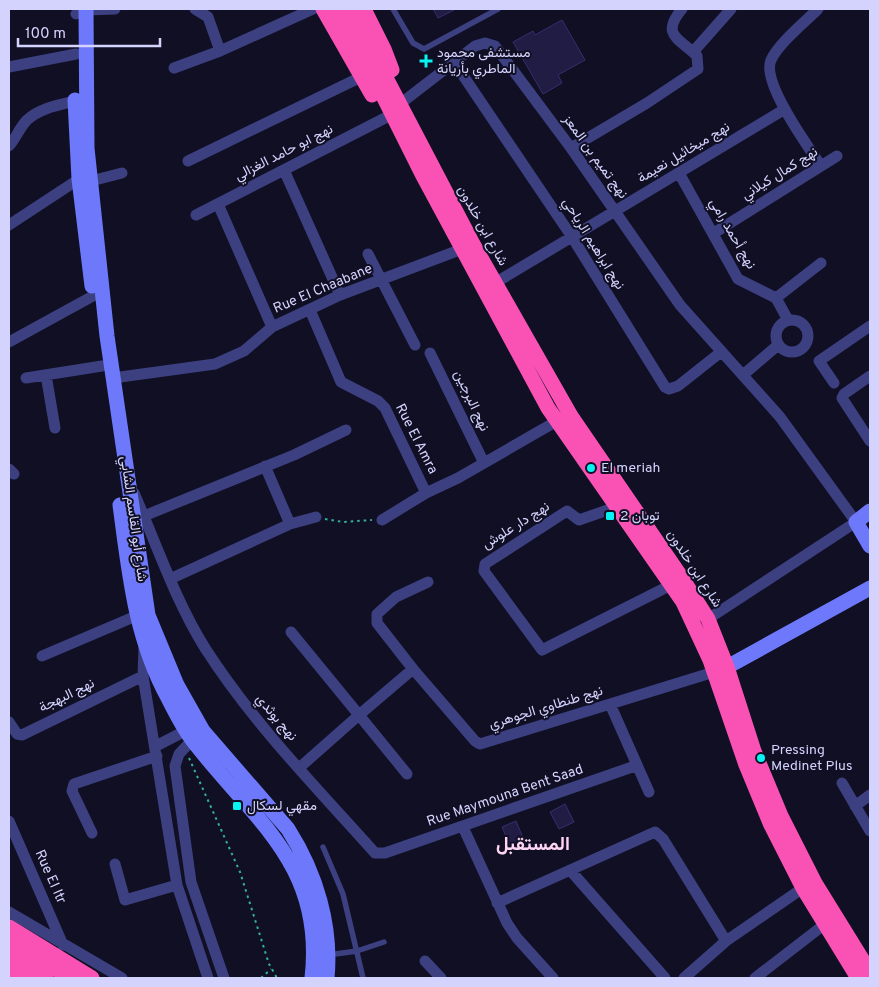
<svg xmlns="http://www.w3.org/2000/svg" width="879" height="987" viewBox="0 0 879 987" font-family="Overpass,Vazirmatn,sans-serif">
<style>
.building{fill:#201c44;stroke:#342f6f}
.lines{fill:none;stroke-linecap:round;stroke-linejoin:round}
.path{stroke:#33b19c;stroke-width:2;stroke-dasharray:2.5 4;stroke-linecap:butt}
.lane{stroke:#3c4081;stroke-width:5.5}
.street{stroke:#3c4081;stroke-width:11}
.secondary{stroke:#6d79fa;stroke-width:15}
.highway{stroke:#f952b4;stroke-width:15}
.poi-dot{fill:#08f4f2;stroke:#100f23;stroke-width:2}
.labels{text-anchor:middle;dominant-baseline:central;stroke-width:4;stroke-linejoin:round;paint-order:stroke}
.poi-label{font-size:14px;fill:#d3d3fd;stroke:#100f23;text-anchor:start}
.street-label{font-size:14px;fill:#d3d3fd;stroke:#100f23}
.district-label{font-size:19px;font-weight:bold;fill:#fed5f3;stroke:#100f23}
</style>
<rect width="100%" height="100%" fill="#100f23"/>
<!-- building -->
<path class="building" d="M433,9H456L438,18Z
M562,20L585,60L558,75L562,83L543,94L513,42L533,31L535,35Z
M565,804L574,822L559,829L550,812Z
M516,821L524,840L511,849L502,827Z"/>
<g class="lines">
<!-- path -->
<path class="path" d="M325,519L343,522L372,520
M189,758L240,872L269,964L277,978
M261,978L271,969"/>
<!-- lane -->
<path class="lane" d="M393,9L413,43L424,49L498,9
M323,847L343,894L363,978
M328,955L357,951L384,942"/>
<!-- street -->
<path class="street" d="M195,9L208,17L220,51
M818,9C805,22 779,43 771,60C761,82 808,146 821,166
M76,14L86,10L115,9
M693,52L731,9
M454,62L572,237L665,387L669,389L678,386L721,352
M9,67L76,54
M174,68L220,51L313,9
M400,104L475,46L485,43L495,46L571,148L680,305L780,417L856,522L708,619
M9,146C16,138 20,127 27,120C40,108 59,105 75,101
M571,148L647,103L698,69L697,56C679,38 660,35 682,9
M188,161L361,77
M284,170L340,295
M679,173L738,279L776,298L788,320
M218,204L272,327
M196,215L385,118
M9,225L79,179L91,181L122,173
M714,233L837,156
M368,254L415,345
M495,283L785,109
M776,298L821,263
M310,310L341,382L378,401L385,408L426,493
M776 336a16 16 0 1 1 32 0a16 16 0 1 1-32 0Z
M9,342L102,291
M430,353L484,463
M46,375L55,428
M743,375L778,345
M870,376L844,394L842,398L870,441
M26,378L102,366
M113,378L215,364L244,351L272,327L340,295L462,249
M834,383L819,361L870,326
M265,466L290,524
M9,469L14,474
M134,493C157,545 175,600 205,648C253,723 316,787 375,853H385L635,766
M616,507L579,520L567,511L485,564L484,571L542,650L671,585
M139,518L294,455L346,430
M382,520L426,493L458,478L557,421
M170,579L290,524L316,517
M291,632L359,715L299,768
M144,648L143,676L177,885L208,978
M42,656L136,616
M413,669L377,623V614L396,597L428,582
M610,704L649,792
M9,722L17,734L22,735L143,676
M197,735L179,754L175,766L191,882L224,978
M156,746L193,727
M407,774L359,715L413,669L475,741L480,744L714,672
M842,783L870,831
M855,806L870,795
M9,821L63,945
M463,827L507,923L517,938L553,978
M92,833L72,791L74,784L157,756
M115,864L125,900L177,885
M570,870L665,978
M497,903L655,832L663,839L726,941
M9,912L122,978
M425,961L441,978
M684,978L726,941L803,888
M755,978L825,924"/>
<!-- secondary -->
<path class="secondary" d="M86,9L87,148L107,336L148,615L177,685L203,731L288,829C316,873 332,926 327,978
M75,100L79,179L92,286
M120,505C129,572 135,638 168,698C175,712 183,728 193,741C254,820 325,865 312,978
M870,511L856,522L870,546
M715,671L727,667L870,588"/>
<!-- highway -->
<path class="highway" d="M323,9L372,95
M336,9L380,90L422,174L548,408L683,602L710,660L746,765L770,823L803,888L858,978
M350,9L473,244L571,416L682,578L708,619L727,667L754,751L781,816L815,883L870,972
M364,9L384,49L392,70
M9,927L92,978
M9,940L70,978
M9,955L46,978
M9,968L25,978"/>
</g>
<!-- markers -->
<g class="poi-dot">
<path d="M423.5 53.5h5v5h5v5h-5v5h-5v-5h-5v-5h5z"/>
<circle cx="591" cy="468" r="5"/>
<rect x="605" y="511" width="10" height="10" rx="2.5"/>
<circle cx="761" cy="758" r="5"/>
<rect x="232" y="801" width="10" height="10" rx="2.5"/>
</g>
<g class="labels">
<!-- poi labels -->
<g class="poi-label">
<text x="437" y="53">مستشفى محمود<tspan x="437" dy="16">الماطري بأريانة</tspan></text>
<text x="601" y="468">El meriah</text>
<text x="620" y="516">توبان 2</text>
<text x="771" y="750">Pressing<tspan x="771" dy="16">Medinet Plus</tspan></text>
<text x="247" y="806">مقهي لسكال</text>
</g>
<!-- street labels -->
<g class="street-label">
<text transform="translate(284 153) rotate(-27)">نهج ابو حامد الغزالي</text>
<text transform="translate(684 153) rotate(-31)">نهج ميخائيل نعيمة</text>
<text transform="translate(595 157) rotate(54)">نهج تميم بن المعز</text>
<text transform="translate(780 174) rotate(-32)">نهج كمال كيلاني</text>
<text transform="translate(482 226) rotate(61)">شارع ابن خلدون</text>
<text transform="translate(732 234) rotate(60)">نهج أحمد رامي</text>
<text transform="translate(593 244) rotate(58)">نهج ابراهيم الرياحي</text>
<text transform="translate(323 289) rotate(-23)">Rue El Chaabane</text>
<text transform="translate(471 401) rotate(65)">نهج البرجين</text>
<text transform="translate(416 439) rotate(63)">Rue El Amra</text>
<text transform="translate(133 519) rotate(82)">شارع أبو القاسم الشابي</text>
<text transform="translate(516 526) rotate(-32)">نهج دار علوش</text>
<text transform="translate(694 569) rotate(57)">شارع ابن خلدون</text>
<text transform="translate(67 696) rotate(-26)">نهج البهجة</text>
<text transform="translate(546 708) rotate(-17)">نهج طنطاوي الجوهري</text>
<text transform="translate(276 718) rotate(50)">نهج بوثدي</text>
<text transform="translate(505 796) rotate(-19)">Rue Maymouna Bent Saad</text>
<text transform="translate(50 877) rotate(66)">Rue El Itr</text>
</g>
<!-- district labels -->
<g class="district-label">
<text x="533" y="845">المستقبل</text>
</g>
</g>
<!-- border -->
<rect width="879" height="987" fill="none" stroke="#d3d3fd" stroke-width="20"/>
<!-- scale -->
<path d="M18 38v8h142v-8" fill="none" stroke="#d3d3fd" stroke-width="2.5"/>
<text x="25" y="38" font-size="15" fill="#d3d3fd" stroke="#100f23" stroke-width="4" paint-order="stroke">100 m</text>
</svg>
